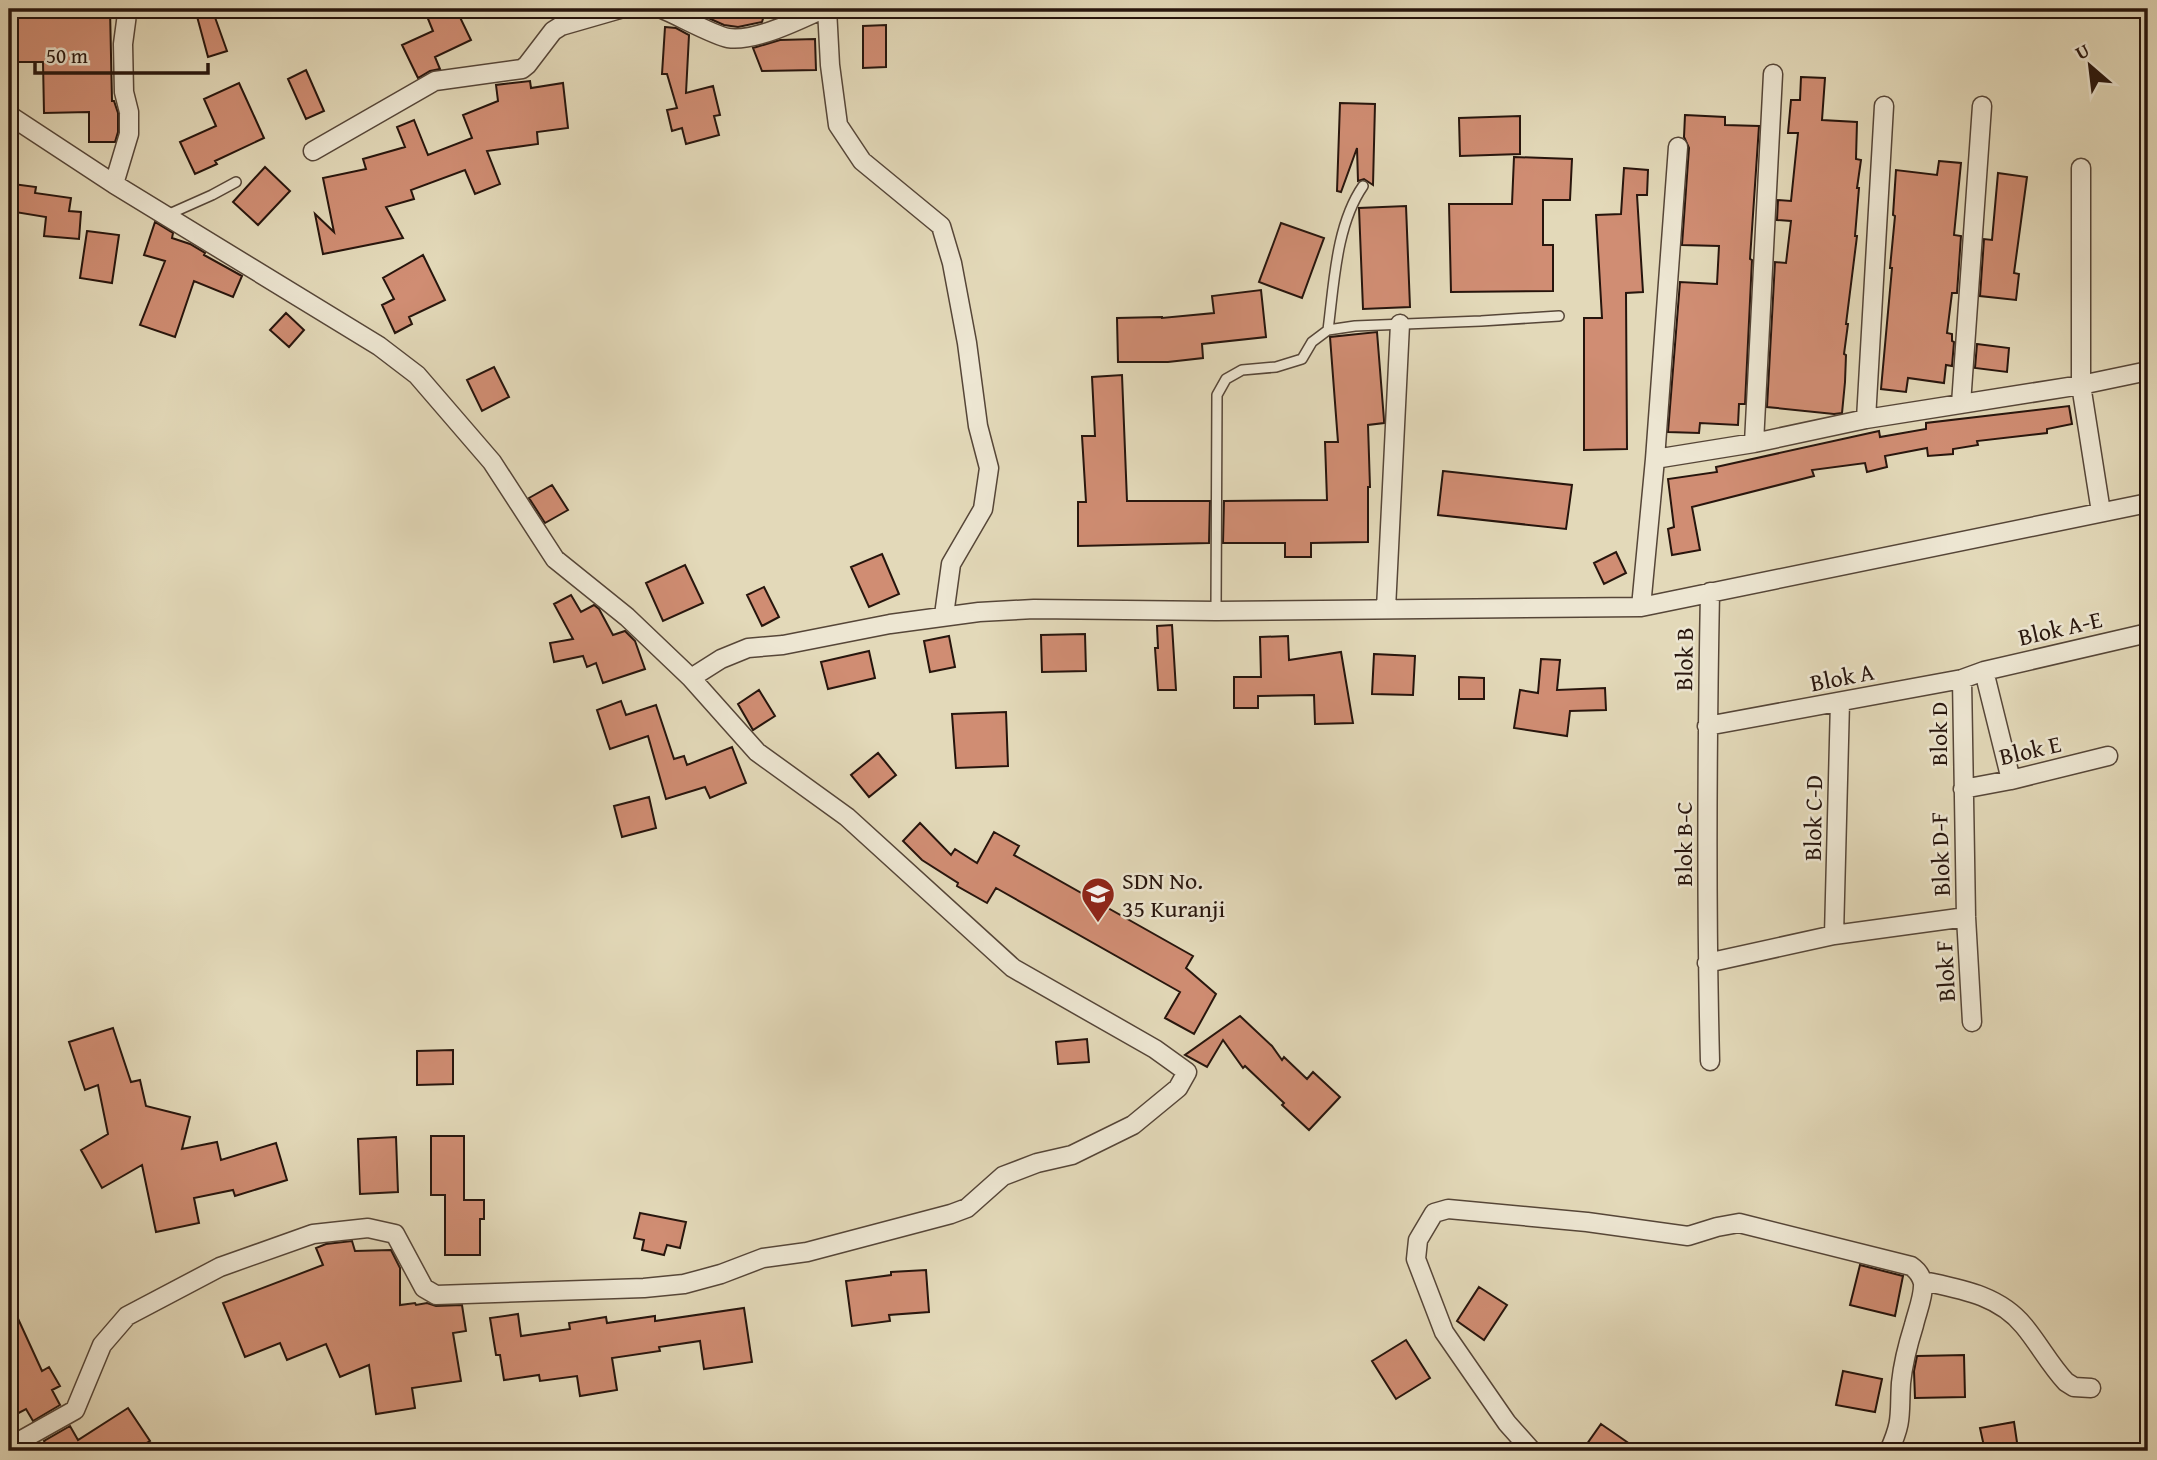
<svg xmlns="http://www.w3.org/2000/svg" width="2157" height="1460" viewBox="0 0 2157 1460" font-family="'Gentium Book Plus',serif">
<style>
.building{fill:#d08d73;stroke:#27150d;stroke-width:2}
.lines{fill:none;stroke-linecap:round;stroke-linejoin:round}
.service-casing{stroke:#564638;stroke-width:12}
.minor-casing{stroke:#564638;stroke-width:21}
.service{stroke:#ede6d2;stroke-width:9}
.minor{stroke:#ede6d2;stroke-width:18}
.labels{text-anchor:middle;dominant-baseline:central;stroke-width:5;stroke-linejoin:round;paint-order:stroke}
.street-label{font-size:24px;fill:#27150d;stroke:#ede6d2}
.poi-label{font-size:24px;fill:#27150d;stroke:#ede6d2;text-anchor:start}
</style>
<rect width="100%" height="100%" fill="#e3d9b9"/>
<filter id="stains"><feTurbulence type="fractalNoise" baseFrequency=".00286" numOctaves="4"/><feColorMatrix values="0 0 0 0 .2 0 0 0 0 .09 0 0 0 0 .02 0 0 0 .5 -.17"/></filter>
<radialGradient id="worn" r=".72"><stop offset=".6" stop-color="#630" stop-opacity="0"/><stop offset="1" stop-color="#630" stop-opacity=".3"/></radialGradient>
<!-- building -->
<path class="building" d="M16,9H110L112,101H114L118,113V132L115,142H89V112L44,113L43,62H16Z
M195,9H212L227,51L208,57Z
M424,9H456L471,40L435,57L440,69L430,71L418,78L402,45L433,31Z
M688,9H766L762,22L738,27L724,25Z
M886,25V67L863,68V26Z
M665,27L676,28L689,35L686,93L713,86L720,115L714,116L719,135L686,144L682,128L672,131L667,110L677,108L667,74H662Z
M815,39L816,70L762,71L753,48L780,40Z
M306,70L324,111L306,119L288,79Z
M1801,77L1825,78L1822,120L1857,122L1856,159L1861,160L1857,188H1859L1855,236H1857L1846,324H1848L1844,354L1846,355L1845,382L1842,413L1834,414L1767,407L1775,262L1786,263L1791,221L1777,220L1778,200L1791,201L1798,133H1788L1791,100H1800Z
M530,81L531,88L563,83L568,128L537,132L538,144L487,151L500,184L475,194L465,170L411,190L414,199L386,207L403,238L323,254L315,214L334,232L323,178L366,169L363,159L405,147L397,127L414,120L428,155L472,138L463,115L498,101L496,85Z
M239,83L264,138L215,161L217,164L195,174L180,142L216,126L204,99Z
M1340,103L1375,104L1373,185L1364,179L1358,181L1357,148L1341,192L1337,191Z
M1685,115L1725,117V125L1759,126L1750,259L1752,260L1745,404H1739L1738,425L1700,423L1699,433L1668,432L1680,282L1717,284L1719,246L1682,245L1689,148L1684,137Z
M1520,116V154L1460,156L1459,118Z
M1514,157L1572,159L1570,200H1543V245H1553V291L1451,292L1449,204H1512Z
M1939,161L1961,163L1954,235L1961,236L1957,293H1952L1947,333L1952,334V341L1954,342L1952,366L1946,365L1944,383L1908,378L1906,392L1881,389L1892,268H1890L1895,216L1893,215L1896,170L1937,175Z
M265,167L290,191L258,225L233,202Z
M1624,168L1648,170L1647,195H1637L1643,292L1626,293L1627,449L1584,450V318H1602L1596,215L1621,214Z
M1998,173L2027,177L2014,273L2019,274L2016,300L1980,296L1984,239L1992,240Z
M13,184L36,187L35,193L71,198L69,211L81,212L79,239L44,236L46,217L9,211Z
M1406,206L1410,307L1363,309L1359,208Z
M155,222L173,233L172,238L190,244L205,253L204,255L242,276L233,297L194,281L175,337L140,325L165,261L144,255Z
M1281,223L1324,238L1302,298L1259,282Z
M87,231L119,235L112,283L80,278Z
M423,255L445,300L409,317L412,324L395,333L382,305L394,299L383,278Z
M1261,290L1266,337L1202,344L1203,358L1168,362H1118L1117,318L1162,317V318L1214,313L1212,296Z
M286,313L304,330L289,347L270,330Z
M1377,332L1384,420V423L1368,425L1370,487H1368V542L1311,543V557H1285V543H1223L1224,501L1327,500L1325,442H1338L1330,337Z
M1977,344L2009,348L2007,372L1975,368Z
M494,367L509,397L482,411L467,380Z
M1122,375L1127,501H1210L1209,543L1078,546V502H1086L1082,436H1095L1092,377Z
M2069,406L2072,424L2047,429V433L1977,441L1978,445L1953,449V454L1928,456L1927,448L1885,456L1887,467L1867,472L1865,463L1812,470L1814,476L1692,507L1700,550L1672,555L1668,529L1674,527L1668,479L1717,472L1716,467L1879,431L1880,437L1926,429V423Z
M1443,471L1572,485L1566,529L1438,515Z
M552,485L568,510L545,523L529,498Z
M1616,552L1626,573L1604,584L1594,563Z
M882,554L899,594L869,607L851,567Z
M685,565L703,603L663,621L646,583Z
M764,587L779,617L762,626L747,595Z
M571,595L581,612L594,605L599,609L613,635L625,631L635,641L645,669L603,683L596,663L587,667L583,656L554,662L550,643L573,639L554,604Z
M1172,625L1176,690H1158L1155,648H1158L1157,626Z
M1085,634L1086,671L1042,672L1041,635Z
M949,636L955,667L930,672L924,641Z
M1288,636L1289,660L1341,652L1353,723L1315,724L1314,695L1258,696V708H1234V677H1261L1260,637Z
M869,651L875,678L828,689L821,662Z
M1374,654L1415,656L1413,695L1372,694Z
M1541,659L1560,660L1557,690L1605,688L1606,710L1570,711L1567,736L1514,728L1520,690L1538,693Z
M1459,677L1484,678V699H1459Z
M759,690L775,716L753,730L738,704Z
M621,701L626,715L656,705L674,759L684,756L687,765L732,747L746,783L710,798L705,787L666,799L648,736L610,749L597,710Z
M1006,712L1008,766L956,768L952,714Z
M878,753L896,775L869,797L851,775Z
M649,797L656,828L622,837L614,806Z
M920,823L951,855L955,849L977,863L994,832L1019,846L1014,855L1193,956L1186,968L1216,994L1194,1034L1165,1018L1180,992L996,888L987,903L957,886L958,883L922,860L903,841Z
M1240,1016L1272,1046L1282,1060L1284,1057L1307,1079L1313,1072L1340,1097L1309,1130L1282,1105L1284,1103L1245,1066L1243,1068L1223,1040L1207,1067L1185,1055Z
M113,1028L131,1082L140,1080L146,1106L190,1117L182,1149L217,1142L221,1160L276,1143L287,1180L235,1196L233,1190L194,1198L199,1223L156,1232L142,1165L102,1188L81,1150L108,1134L98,1085L85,1090L69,1042Z
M1087,1039L1089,1062L1058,1064L1056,1042Z
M453,1050V1084L417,1085V1051Z
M431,1136H464V1200H484V1219H480V1255H445V1195H431Z
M396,1137L398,1192L360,1194L358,1139Z
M640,1213L686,1222L680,1248L667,1245L664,1255L642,1250L644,1240L634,1238Z
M352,1241L355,1251L391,1250L400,1268V1305L415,1303L416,1305L427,1303L436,1306L462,1305L466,1331L453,1333L461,1381L412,1388L415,1408L376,1414L369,1365L340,1377L326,1344L287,1360L280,1343L245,1357L223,1303L323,1265L316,1248L326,1244Z
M1860,1265L1903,1276L1895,1316L1850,1305Z
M926,1270L929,1312L889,1315L890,1321L852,1326L846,1281L891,1275V1272Z
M1479,1287L1507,1305L1484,1340L1457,1321Z
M9,1299L42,1371L49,1367L60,1386L52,1390L60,1405L33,1421L26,1409L9,1418Z
M744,1308L752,1362L704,1369L700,1341L659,1347L660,1351L612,1358L617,1390L580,1396L577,1376L540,1381L539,1375L504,1380L500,1355H496L490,1318L518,1314L521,1336L570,1329L569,1323L606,1317L607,1323L655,1316V1321Z
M1406,1340L1430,1378L1396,1399L1372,1361Z
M1964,1355L1965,1397L1915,1398L1914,1371L1917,1356Z
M1843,1371L1882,1379L1875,1412L1836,1405Z
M128,1408L150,1441L145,1444L148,1451H49L44,1441L70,1426L78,1440Z
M2014,1422L2018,1449L1985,1451L1980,1428Z
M1601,1424L1640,1451H1582Z"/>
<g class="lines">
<!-- service casing -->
<g class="service-casing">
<path id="service" d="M167,215L212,195L236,182
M1328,330C1334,284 1336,225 1363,186
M1216,611L1217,395L1226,379L1242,370L1276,367L1302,359L1312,342L1328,330L1355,326L1481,321L1559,316"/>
</g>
<!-- minor casing -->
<g class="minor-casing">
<path id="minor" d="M662,9C677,15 715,36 728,38C755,42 799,20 823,9
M827,9L830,65L838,125L862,161L941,226L952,263L967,343L978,426L989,468L983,509L951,564L944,615
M9,115L114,184L379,346L417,375L492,462L555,559L627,617L691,678L757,752L847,817L1013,968L1155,1049L1187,1072L1178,1088L1133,1125L1072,1155L1037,1163L1003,1176L967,1208L951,1214L807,1252L763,1258L721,1274L684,1284L644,1288L436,1295L424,1288L395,1234L368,1228L313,1234L220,1267L127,1316L102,1345L75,1410L9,1447
M313,151L435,81L522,69L527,65L553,31L561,26L620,9
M2081,168V385L2101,512
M114,184L129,134V112L124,92L123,44L127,14L133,9
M1961,404L1982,106
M1866,419L1884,106
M1754,443L1773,74
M1655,459L1754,443L1866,419L2081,385L2148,371
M1641,607L2148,503
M1386,609L1400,324
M1984,671L2011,780
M691,678L721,659L748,648L783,645L890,624L979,612L1034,609L1216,611L1641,607L1655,459L1678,147
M1962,679L1966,917L1972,1022
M1707,726L1962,679L1984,671L2148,633
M1963,789L2011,780L2108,756
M1834,935L1840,702
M1707,963L1834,935L1966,917
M1710,1061C1706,905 1707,749 1710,592
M1923,1281C1960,1289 1999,1295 2024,1326C2039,1344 2050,1365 2066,1382L2074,1387L2091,1388
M1532,1451L1507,1423L1444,1332L1416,1259L1418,1240L1434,1213L1448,1209L1587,1222L1688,1236L1717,1227L1739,1223L1911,1266C1917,1270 1921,1275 1923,1283C1924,1296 1917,1312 1914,1325C1908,1344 1903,1363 1901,1383C1899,1415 1903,1420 1889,1451"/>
</g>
<!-- service -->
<use href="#service" class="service"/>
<!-- minor -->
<use href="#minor" class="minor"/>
</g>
<!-- icons -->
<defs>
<g id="school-pin" transform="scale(1.75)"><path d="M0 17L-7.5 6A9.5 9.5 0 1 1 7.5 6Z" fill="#8f2418" stroke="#ede6d2"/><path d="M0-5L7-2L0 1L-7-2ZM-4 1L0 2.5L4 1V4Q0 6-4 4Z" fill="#fff"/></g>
</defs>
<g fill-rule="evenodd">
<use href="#school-pin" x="1098" y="894"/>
</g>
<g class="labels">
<!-- street labels -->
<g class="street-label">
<text transform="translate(2060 628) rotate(-13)">Blok A-E</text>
<text transform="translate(1684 659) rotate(-89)">Blok B</text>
<text transform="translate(1842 677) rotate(-11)">Blok A</text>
<text transform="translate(1938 734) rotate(-90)">Blok D</text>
<text transform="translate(2030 750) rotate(-13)">Blok E</text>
<text transform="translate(1813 818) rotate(-89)">Blok C-D</text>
<text transform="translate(1683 844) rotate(-90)">Blok B-C</text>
<text transform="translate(1940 854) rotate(-92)">Blok D-F</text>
<text transform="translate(1945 971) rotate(-93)">Blok F</text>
</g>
<!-- poi labels -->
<g class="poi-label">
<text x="1122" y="880">SDN No.<tspan x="1122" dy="28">35 Kuranji</tspan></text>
</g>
</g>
<!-- margin -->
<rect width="2157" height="1460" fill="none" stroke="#e3d9b9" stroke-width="35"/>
<rect x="10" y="10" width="2136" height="1439" fill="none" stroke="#27150d" stroke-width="3.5"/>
<rect x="18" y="18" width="2122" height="1425" fill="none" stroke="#27150d" stroke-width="2"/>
<!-- north arrow -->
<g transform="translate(2090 66) rotate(332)" stroke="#ede6d2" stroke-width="5" paint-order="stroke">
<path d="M0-5L12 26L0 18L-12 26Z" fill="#27150d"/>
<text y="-10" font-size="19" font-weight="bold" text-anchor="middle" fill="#27150d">U</text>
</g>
<!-- scale -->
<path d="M35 63v10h173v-10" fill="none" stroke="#27150d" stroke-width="3.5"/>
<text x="46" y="63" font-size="21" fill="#27150d" stroke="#ede6d2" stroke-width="5" paint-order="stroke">50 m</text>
<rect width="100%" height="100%" filter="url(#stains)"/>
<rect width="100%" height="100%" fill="url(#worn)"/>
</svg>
